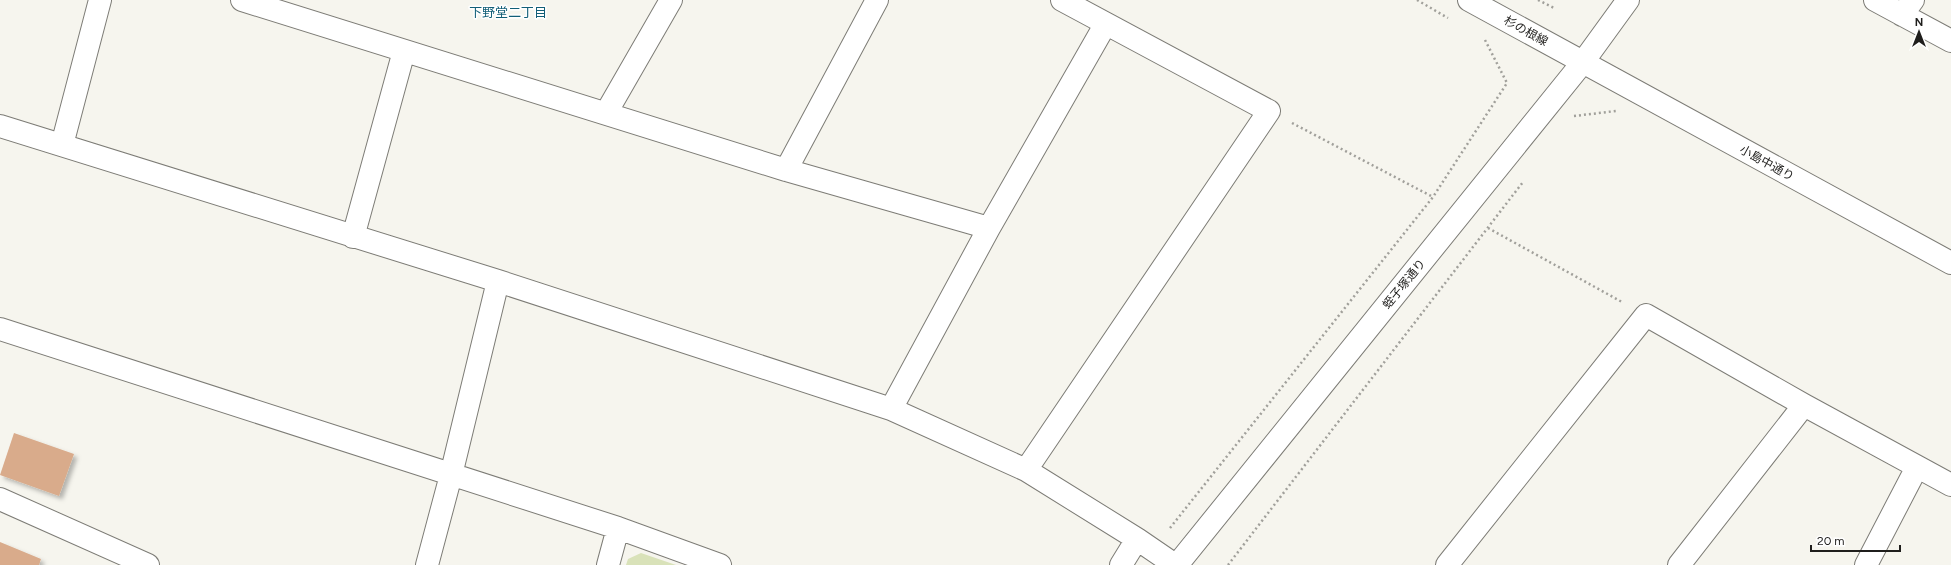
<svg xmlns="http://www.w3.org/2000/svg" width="1951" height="565" viewBox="0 0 1951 565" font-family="Figtree,'Noto Sans JP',sans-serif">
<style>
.green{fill:#d9e2b9}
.building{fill:#d9ab8b;filter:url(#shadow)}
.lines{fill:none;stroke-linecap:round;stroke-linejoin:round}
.minor-casing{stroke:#7d7c76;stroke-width:24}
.path{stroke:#a1a09b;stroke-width:2.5;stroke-dasharray:2 3;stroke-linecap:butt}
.minor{stroke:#fff;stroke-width:22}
.labels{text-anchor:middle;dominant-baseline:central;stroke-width:3;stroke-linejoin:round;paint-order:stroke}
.street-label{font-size:12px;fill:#1f1e1c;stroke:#fff}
.neighbourhood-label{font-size:13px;fill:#115e77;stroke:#fff}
</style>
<defs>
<filter id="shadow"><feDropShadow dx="3.5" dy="3.5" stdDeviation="2" flood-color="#0004"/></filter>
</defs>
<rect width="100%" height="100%" fill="#f6f5ee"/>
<!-- green -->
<path class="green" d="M641,553L676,565H626L628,559Z"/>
<!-- building -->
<path class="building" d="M14,433L74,454L59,496L0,475Z
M0,542L41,559L39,565H0Z"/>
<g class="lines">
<!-- minor casing -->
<g class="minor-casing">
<path id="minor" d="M242,0L786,170L989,228
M1469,0L1951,263
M1875,0L1951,41
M1902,15L1913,0
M606,113L671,0
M0,126L498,281L891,409L1026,470L1137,539L1175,565
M62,145L100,0
M786,170L877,0
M353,237L404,51
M0,329L618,528L720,565
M891,409L989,228L1105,25
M1026,470L1269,111L1062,0
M0,499L148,565
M427,565L451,475L498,281
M608,565L618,528
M1121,565L1137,539
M1177,565L1583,62L1628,0
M1447,565L1646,315L1804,405L1951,485
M1679,565L1804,405
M1866,565L1917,467"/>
</g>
<!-- path -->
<path class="path" d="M1417,0L1448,18
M1538,0L1554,8
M1574,116L1616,111
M1292,123L1433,197
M1488,228L1622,302
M1170,528L1433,197L1507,83L1485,40
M1228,565L1523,182"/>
<!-- minor -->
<use href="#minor" class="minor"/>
</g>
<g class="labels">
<!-- street labels -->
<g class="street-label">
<text transform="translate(1526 31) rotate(29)">杉の根線</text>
<text transform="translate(1767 163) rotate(29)">小島中通り</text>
<text transform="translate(1404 284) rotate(-51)">蛭子塚通り</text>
</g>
<!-- neighbourhood labels -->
<g class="neighbourhood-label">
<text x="508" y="12">下野堂二丁目</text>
</g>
</g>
<!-- north arrow -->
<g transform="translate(1919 32)" stroke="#ffffff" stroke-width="3" paint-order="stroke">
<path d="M0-3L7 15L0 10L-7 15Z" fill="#1f1e1c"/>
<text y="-6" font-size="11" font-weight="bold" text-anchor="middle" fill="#1f1e1c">N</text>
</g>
<!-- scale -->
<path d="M1811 545v6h89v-6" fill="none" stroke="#1f1e1c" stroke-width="2"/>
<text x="1817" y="545" font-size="12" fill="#1f1e1c" stroke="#ffffff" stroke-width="3" paint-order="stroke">20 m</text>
</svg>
